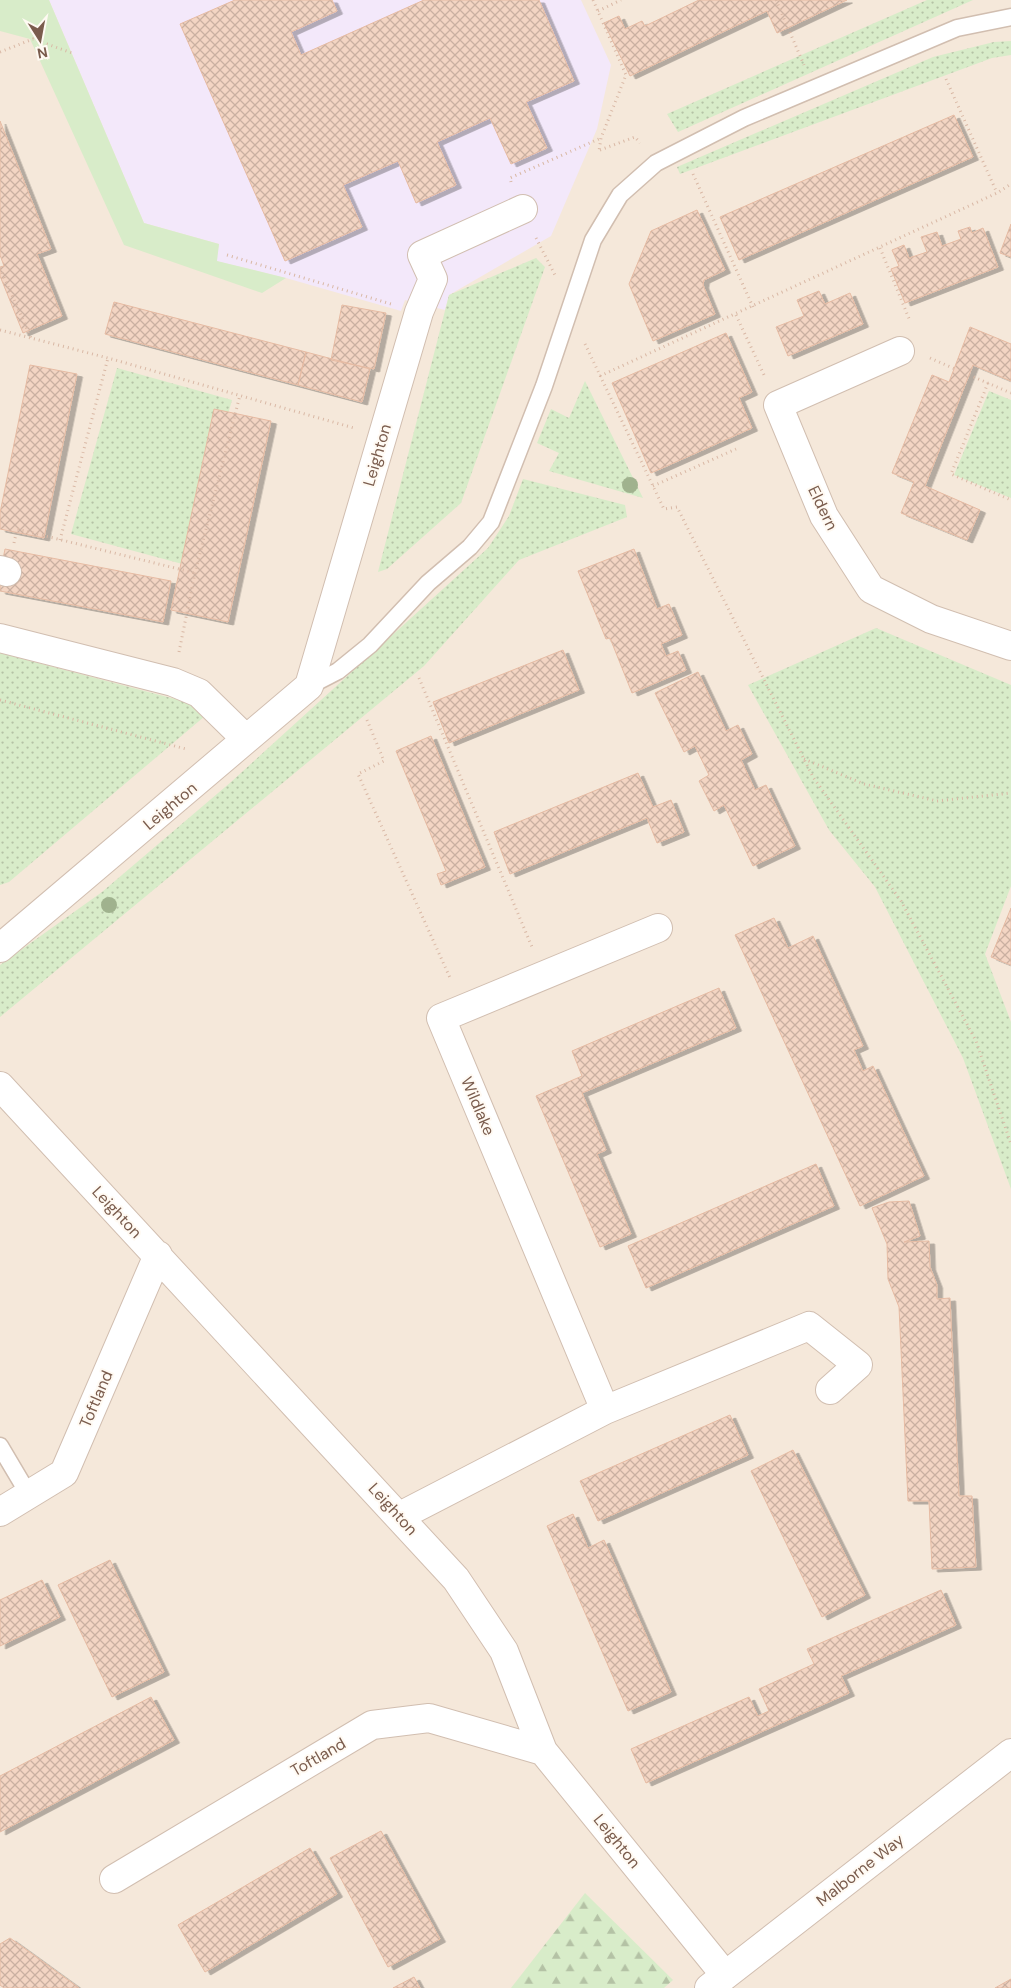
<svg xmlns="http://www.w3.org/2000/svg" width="1011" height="1988" viewBox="0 0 1011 1988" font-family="'DM Sans',sans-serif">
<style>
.residential{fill:#f5e8da}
.education{fill:#f3e8fa}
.grass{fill:url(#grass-dots)}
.forest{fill:url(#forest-firs)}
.park{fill:#d8ecc9}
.building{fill:url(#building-cross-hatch);stroke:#e6bba3;filter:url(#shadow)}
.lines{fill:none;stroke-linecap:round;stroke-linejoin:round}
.service-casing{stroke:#d1beb0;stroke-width:19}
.minor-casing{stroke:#d1beb0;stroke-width:30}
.tertiary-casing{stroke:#d1beb0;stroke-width:30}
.path{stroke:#d9b8a5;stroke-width:3;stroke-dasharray:1 4;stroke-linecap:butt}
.service{stroke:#fff;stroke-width:16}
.minor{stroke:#fff;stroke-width:28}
.tertiary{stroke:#fff;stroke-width:28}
.tree{fill:#a0b28e}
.labels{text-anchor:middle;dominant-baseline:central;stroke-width:4;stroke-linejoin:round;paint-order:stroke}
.street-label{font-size:16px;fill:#7a5c4d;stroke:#fffaf3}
</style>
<defs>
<pattern id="grass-dots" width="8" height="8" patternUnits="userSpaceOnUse" patternTransform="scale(1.25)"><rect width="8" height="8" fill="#d8ecc9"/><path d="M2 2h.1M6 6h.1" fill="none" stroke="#b4c2a5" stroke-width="1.8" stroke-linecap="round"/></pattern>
<pattern id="forest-firs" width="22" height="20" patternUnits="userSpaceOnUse" patternTransform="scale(1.25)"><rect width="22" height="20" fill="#d8ecc9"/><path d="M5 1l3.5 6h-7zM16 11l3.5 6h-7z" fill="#b4c2a5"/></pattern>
<pattern id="building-cross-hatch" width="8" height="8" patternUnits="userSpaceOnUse" patternTransform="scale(1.25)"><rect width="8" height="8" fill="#f3d5c3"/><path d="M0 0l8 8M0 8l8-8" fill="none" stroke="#cab0a1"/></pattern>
<filter id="shadow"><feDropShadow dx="5.5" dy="3" stdDeviation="0" flood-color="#0004"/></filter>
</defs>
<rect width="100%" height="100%" fill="#fdf6ec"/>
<!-- residential -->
<path class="residential" d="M0,0H1011V1988H0Z"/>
<!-- education -->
<path class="education" d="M49,0H581L611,65L597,129L551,236L449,295L445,310L405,300L401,311L286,278L216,261L219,244L144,223Z"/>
<!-- grass -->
<path class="grass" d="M927,0H973L678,132L667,114Z
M1011,41V55L992,58L680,174L677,167L933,57L994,42Z
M536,258L545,267L461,503L387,569L378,572L449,295Z
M117,368L232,400L186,565L71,534Z
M585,381L643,498L549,471L559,453L537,443L551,409L569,418Z
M989,391L1011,400V498L954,475Z
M523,479L625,505L627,517L519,560L424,666L0,1017V965L102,892L231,782L488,548L509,516Z
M876,628L1011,685V886L985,954L1011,1022V1189L963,1058L875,887L829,830L748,685Z
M0,653L198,705L205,716L9,882L0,885Z"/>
<!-- forest -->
<path class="forest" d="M585,1893L673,1980L664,1988H511Z"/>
<!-- park -->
<path class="park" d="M0,0H49L144,223L219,244L217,261L286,278L262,293L124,245L30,39L0,31Z"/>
<!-- building -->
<path class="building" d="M235,0H332L337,11L291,32L301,55L424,0H539L574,81L526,102L547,148L511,164L490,118L437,142L456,185L416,203L398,161L343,185L362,227L285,261L180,24Z
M699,0H847L777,33L767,11L630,76L604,23L619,16L625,29L642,21L645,26Z
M954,115L973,157L739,260L720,217Z
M0,121L51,249L37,254L62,316L23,333L0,276V267L4,266L0,255Z
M697,210L725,270L704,280L703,285L715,314L653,341L629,284L651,231Z
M1011,224V257L1000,253Z
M970,227L972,233L983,228L998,267L905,303L891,269L899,266L892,250L904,245L909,258L927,252L921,237L937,232L942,246L961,239L958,231Z
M819,291L825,304L850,293L863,324L788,356L776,327L804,316L797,300Z
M114,302L306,352L298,385L105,334Z
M342,305L386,313L374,369L331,360Z
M970,327L1011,344V381L973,365L925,486L980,510L967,540L901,513L914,482L892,473L932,375L949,382Z
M726,333L752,392L739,398L752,428L651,473L612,383Z
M306,352L370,369L362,402L298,385Z
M30,365L77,374L44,538L0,529V513Z
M214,409L271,421L228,622L171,610Z
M5,549L171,581L163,622L0,591V574Z
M634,549L657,609L669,604L682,635L661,644L666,656L678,651L686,670L632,693L610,638L606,639L578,571Z
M563,650L579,690L449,743L433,702Z
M698,672L726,731L738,725L752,754L741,760L755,790L766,785L795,846L753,866L724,805L714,811L699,781L709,775L695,746L684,752L655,693Z
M431,736L485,867L441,885L437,874L446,871L396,751Z
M638,773L653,807L671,800L684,832L657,843L647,818L510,874L494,832Z
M1011,908V965L991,957Z
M774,918L788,948L813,936L863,1046L854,1050L863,1071L873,1066L924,1176L860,1206L735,935Z
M719,988L736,1028L582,1093L606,1150L597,1154L631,1234L600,1247L536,1096L582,1076L572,1051Z
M816,1164L834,1206L646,1288L628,1246Z
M909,1201L920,1236L904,1242L929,1241L930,1267L937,1285V1299L950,1298L959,1496H972L976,1567L932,1569L929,1501H908L899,1307L888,1279L887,1244L872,1208L889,1202Z
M730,1415L748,1455L598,1521L580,1481Z
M793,1450L865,1595L822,1617L751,1471Z
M573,1514L588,1548L604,1540L671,1692L628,1711L547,1526Z
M110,1560L164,1672L112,1697L58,1585Z
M42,1580L60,1617L0,1646V1600Z
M941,1590L956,1625L841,1676L849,1693L646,1783L631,1749L749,1697L758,1716L769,1711L759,1689L814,1664L807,1649Z
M151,1697L174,1740L0,1832V1776Z
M381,1831L440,1939L388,1967L330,1858Z
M310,1848L337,1894L205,1972L178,1925Z
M10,1938L79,1988H4L0,1985V1944Z
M414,1977L420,1988H393Z
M1011,1979V1988H995Z"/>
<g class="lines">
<!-- service casing -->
<g class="service-casing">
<path id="service" d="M309,686L338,671L370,645L428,583L470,547L491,522L544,386L593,240L620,195L656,163L744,118L957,28L1011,17
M0,1446L29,1495"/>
</g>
<!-- minor casing -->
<g class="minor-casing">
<path id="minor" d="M900,351L778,405L824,516L871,589L931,619L1011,646
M0,570L7,572
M0,638L173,682L199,693L246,739
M0,948L309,686L419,312L433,279L422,255L523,209
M0,1086L456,1579L504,1651L543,1751L725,1975
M605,1410L441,1018L658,928
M0,1512L64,1473L158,1255
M400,1516L605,1410L809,1326L858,1365L830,1390
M114,1879L372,1725L429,1718L543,1751"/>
</g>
<!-- tertiary casing -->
<g class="tertiary-casing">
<path id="tertiary" d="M709,1988L1011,1753"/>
</g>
<!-- path -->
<path class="path" d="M593,0L626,75L601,138L599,151
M776,0L804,65
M598,11L621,0
M0,52L33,39L72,53
M946,79L997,193
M600,150L635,137L640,143
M693,174L753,307
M511,182L510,178L601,138
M536,238L555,275
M880,248L910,321
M227,255L391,304
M0,268L31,338
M736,315L765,377
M0,330L108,358L354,428
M585,344L664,509L677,507L813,777L901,901L976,1041L1011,1144
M930,358L955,369
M969,375L1011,393
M600,376L997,193L1011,184
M988,383L951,474L1011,500
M653,486L736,449
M60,540L108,358
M14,543L17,529L195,573
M179,652L195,573L240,395
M419,678L532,947
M0,700L186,749
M367,720L384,761L358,774L451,980
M804,759L864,784L937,801L1011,793"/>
<!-- service -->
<use href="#service" class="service"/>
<!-- minor -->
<use href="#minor" class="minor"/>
<!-- tertiary -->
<use href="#tertiary" class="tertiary"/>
</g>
<!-- trees -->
<g class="tree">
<circle cx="630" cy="485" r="8"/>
<circle cx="109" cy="905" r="8"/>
</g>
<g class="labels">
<!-- street labels -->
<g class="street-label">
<text transform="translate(377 455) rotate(-74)">Leighton</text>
<text transform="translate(823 508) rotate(64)">Eldern</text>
<text transform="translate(170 806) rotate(-40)">Leighton</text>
<text transform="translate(478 1106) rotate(67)">Wildlake</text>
<text transform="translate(117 1212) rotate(47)">Leighton</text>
<text transform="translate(96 1399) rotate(-67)">Toftland</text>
<text transform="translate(393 1509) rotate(48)">Leighton</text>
<text transform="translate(318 1757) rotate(-30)">Toftland</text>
<text transform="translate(617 1841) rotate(51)">Leighton</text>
<text transform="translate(860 1870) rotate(-38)">Malborne Way</text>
</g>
</g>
<!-- north arrow -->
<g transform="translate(40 40) rotate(169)" stroke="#fffaf3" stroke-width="4" paint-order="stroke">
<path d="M0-4L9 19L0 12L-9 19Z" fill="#7a5c4d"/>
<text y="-8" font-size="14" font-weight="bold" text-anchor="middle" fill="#7a5c4d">N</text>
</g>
</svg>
